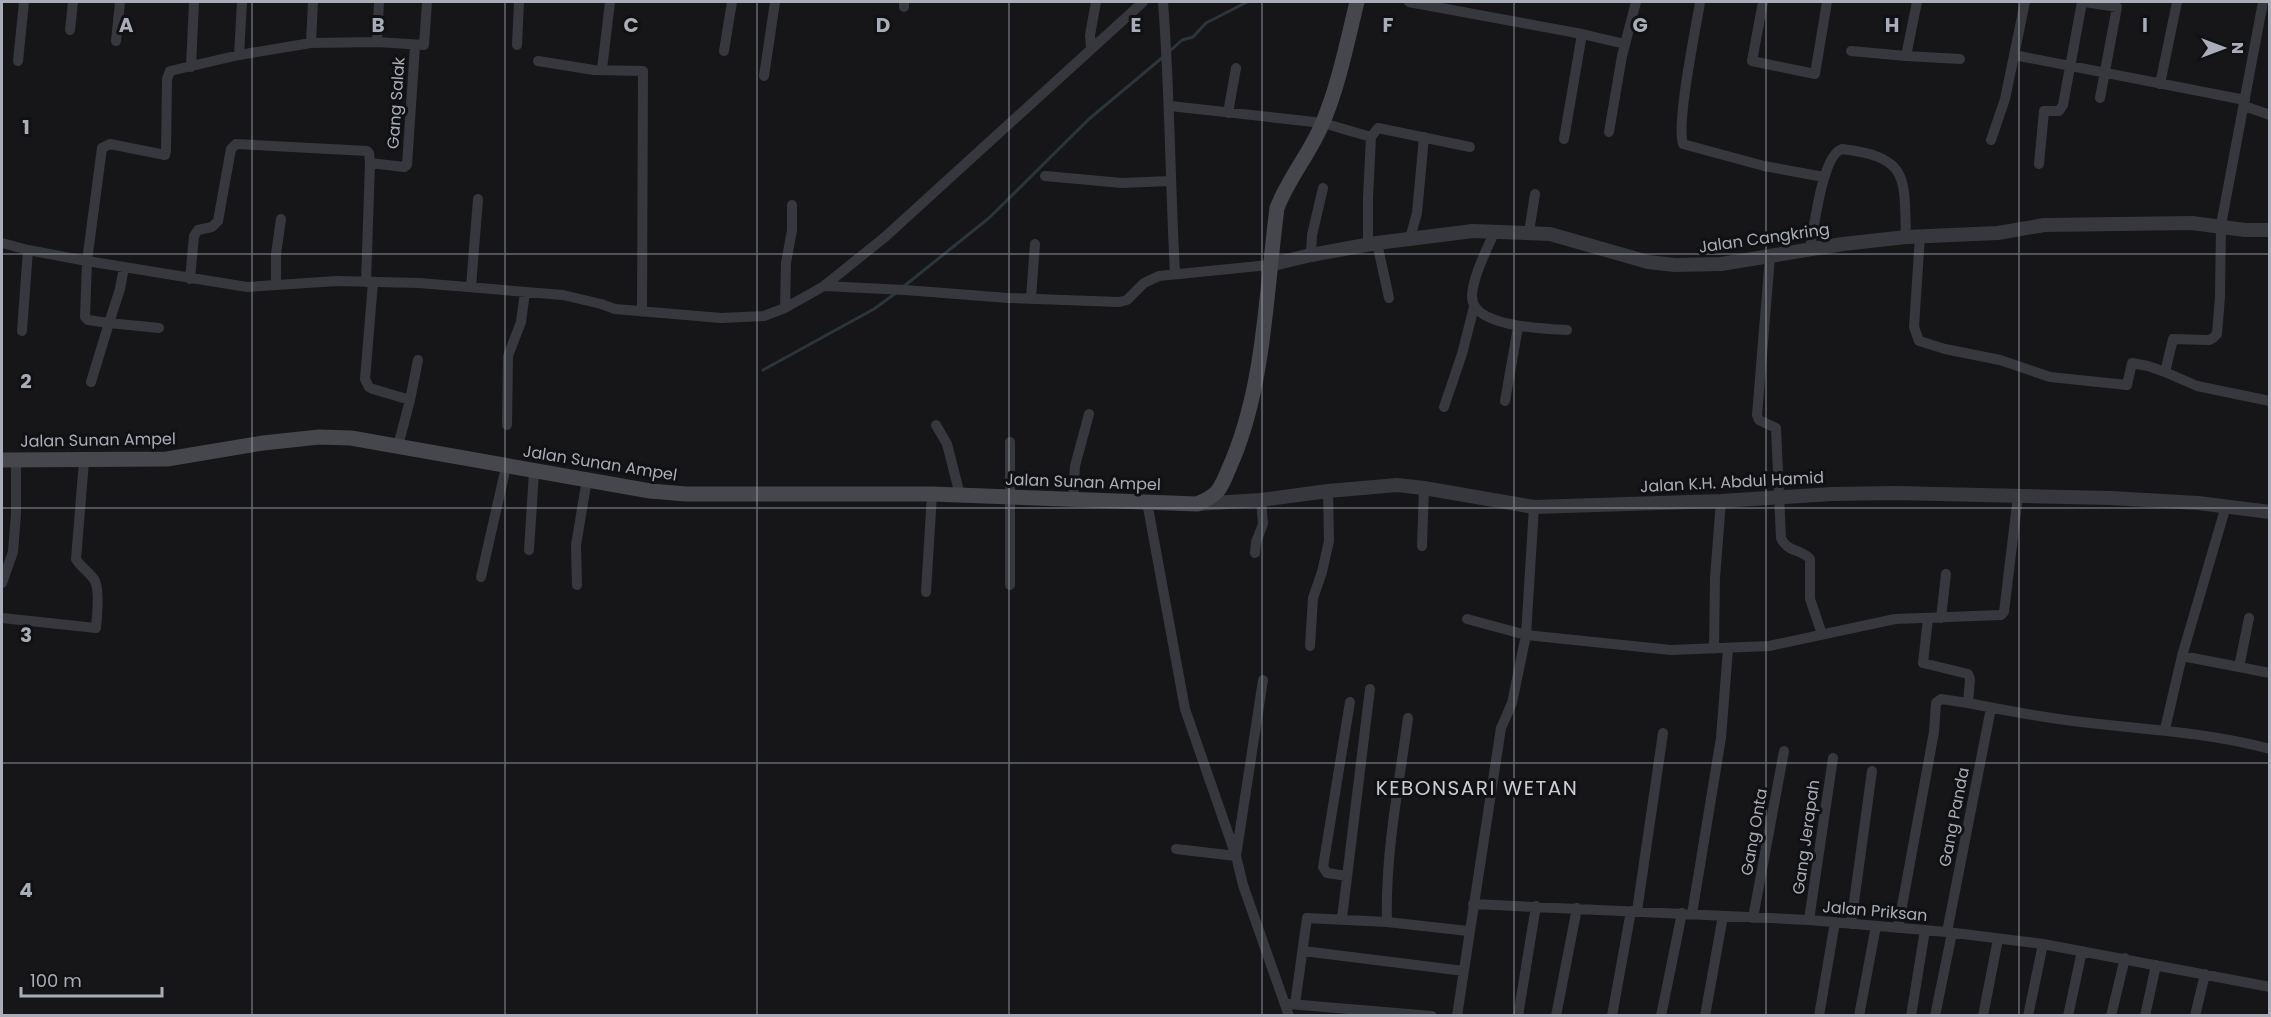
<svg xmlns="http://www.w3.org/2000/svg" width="2271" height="1017" viewBox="0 0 2271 1017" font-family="Poppins,sans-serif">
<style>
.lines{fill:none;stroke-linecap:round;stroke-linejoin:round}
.stream{stroke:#2c353c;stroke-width:3}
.minor{stroke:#37383d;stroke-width:10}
.tertiary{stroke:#37383d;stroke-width:14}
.secondary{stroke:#45474d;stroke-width:15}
.grid{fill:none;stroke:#a8adb8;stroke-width:1.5;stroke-opacity:0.55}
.labels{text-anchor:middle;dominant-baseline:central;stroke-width:6;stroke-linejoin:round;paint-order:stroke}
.street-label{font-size:16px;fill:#a8adb8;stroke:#111113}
.quarter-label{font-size:20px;letter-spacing:1.5px;fill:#c9ccd4;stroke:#111113}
.grid-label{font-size:20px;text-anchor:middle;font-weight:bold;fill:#a8adb8;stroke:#111113;stroke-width:6;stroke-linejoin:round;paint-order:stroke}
</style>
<rect width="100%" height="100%" fill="#161618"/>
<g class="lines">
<!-- stream -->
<path class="stream" d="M1170,51L1182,40L1193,37L1206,23L1247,2
M903,287L989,218L1089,119L1163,57
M763,370L874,309L896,293"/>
<!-- minor -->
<path class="minor" d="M1163,2C1170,92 1170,183 1175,273
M1409,2L1582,34L1625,44
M1700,2C1696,28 1676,123 1683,144L1764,166L1824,177
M1763,2L1752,61L1815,74L1827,2
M1917,2L1906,56L1960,59
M2085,2L2117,7L2100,98
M2263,2L2221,225L2220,297L2217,334L2213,338L2209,340L2173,339L2165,372L2197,386L2270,401
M904,7V2
M70,30L73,2
M116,41L120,2
M377,42L379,2
M311,43L313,2
M517,45L519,2
M1091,47L1090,35L1096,2
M724,51L732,2
M1851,51L1906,56
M239,55L242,2
M2014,55L2245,100
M18,61L24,2
M538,61L594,70L643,71L642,312
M191,67L194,2
M602,69L610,2
M764,76L775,2
M2160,84L2177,2
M1170,106L1323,123L1371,137L1368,198V246
M2244,106L2270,115
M1228,113L1236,68
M1609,132L1622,56L1636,2
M1371,137L1378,128L1470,147
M1564,139L1582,34
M1991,140L2005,99L2025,2
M2039,164L2044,111H2059L2063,105L2082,2
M1045,176L1122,183L1170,181
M1495,231C1487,249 1472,278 1472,297C1472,327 1546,329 1567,330
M1529,232L1535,194
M1920,236L1914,327L1919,341L1945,349L2000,360L2050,377L2127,385L2132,363L2148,366L2165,372
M1410,238L1417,213L1424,137
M2,243L28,250L87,261L247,287L337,281L419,283L563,295L601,304L615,309L721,318L764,316L785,308L824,286L905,290L1008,298L1119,302L1127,300L1144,283L1159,276L1269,265
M1377,243L1389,298
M1810,249C1814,229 1822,155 1842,149C1910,157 1904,178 1906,237
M1311,255L1312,235L1323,188
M1770,257L1757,415L1759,420L1776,428L1781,538C1787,552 1801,549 1810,559V599L1822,634
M124,267L120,289L109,323L88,320L85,317L87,261L102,148L110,144L165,155L166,151L167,79L170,71L239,55L311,43L377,42L424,45L427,2
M190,279L194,236L198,230L212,227L218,221L231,149L236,144L367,151L369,153L370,163
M366,282L370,163L404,167L407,165L415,46
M373,282L365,379L369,387L373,389L410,400L398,446
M276,285V254L281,219
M824,286L885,237L1143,2
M471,287L478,199
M1031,298L1035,244
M785,308L786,263L792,230V205
M22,331L28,250
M91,382L109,323L159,328
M410,400L418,360
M1505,401L1518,327
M1444,407L1462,354L1474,307
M507,425L508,356L521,322L525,292
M936,425L947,444L960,495
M1010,442V585
M1073,500L1075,466L1089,414
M1147,502L1185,709L1236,856L1243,885L1289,1016
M1422,546L1424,488
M529,550L534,472
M1255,553L1256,542L1263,524L1261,500
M481,577L506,467
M2,583L13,552L16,514V460
M577,585L576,545L587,479
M926,592L932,494
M2,618L96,628C97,617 100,591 95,581C90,572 81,568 76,559L84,461
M1928,618L1923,663L1968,674L1970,679L1968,703C2008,711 2050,719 2091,723C2151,730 2211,733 2270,749
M1941,618L1946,574
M1467,619L1526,635L1671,650L1769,646L1895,619L2001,615L2004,612L2018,496
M1310,646L1313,598L1322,572L1329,541L1328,491
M1714,649L1715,578L1721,501
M2182,656L2270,673
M2239,667L2249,618
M2165,729L2182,656L2226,506
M1176,849L1236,856L1263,680
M1347,876L1327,873L1323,867L1350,702
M1473,904L1809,920L1947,932L2043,944L2270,987
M1637,911L1663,733
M1692,914L1721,738L1728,649
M1342,918L1370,689
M1753,918L1784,751
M1809,920L1833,758
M1387,922C1385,854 1399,785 1408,718
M1851,924L1872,771
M1898,928L1934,732L1936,703L1941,699L1968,703
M1947,932L1991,708
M1303,951L1464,971
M1289,1004L1432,1016
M1295,1004L1307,918L1387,922L1468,931
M1457,1016L1501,728L1512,703L1526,635L1534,507
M1518,1016L1536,906
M1556,1016L1577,908
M1612,1016L1631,911
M1661,1016L1682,913
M1705,1016L1723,916
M1819,1016L1835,922
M1859,1016L1876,926
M1911,1016L1925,930
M1935,1016L1952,933
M1983,1016L1998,939
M2028,1016L2043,944
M2068,1016L2082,951
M2111,1016L2125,958
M2145,1016L2156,965
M2195,1016L2205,974"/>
<!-- tertiary -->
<path class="tertiary" d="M1269,265L1311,255L1377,243L1473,231L1550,234L1648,262L1675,265L1721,264L1843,244L1906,237L1998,233L2044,225L2192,223L2245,230H2270
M1197,504L1261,500L1328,491L1397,485L1424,488L1534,507L1721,501L1832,494L1896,493L2111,498L2198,503L2270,512"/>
<!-- secondary -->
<path class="secondary" d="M2,460L167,459L263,443L319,437L351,438L650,491L686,494H932L1197,504C1204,501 1211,498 1217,492C1224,483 1228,470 1233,459C1265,381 1266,291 1277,208C1289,177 1311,152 1323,122C1339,84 1347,42 1357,2"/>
</g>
<!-- grid -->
<path class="grid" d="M252,2V1016M505,2V1016M757,2V1016M1009,2V1016M1262,2V1016M1514,2V1016M1766,2V1016M2019,2V1016M2,254H2270M2,508H2270M2,763H2270"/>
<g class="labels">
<!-- street labels -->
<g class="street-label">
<text transform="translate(396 103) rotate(-86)">Gang Salak</text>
<text transform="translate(1764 238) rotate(-8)">Jalan Cangkring</text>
<text transform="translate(98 440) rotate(-1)">Jalan Sunan Ampel</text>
<text transform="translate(600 463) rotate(9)">Jalan Sunan Ampel</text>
<text transform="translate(1083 482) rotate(2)">Jalan Sunan Ampel</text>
<text transform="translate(1732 482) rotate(-3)">Jalan K.H. Abdul Hamid</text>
<text transform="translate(1954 817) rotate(-79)">Gang Panda</text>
<text transform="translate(1754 832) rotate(-80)">Gang Onta</text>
<text transform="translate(1806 837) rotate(-82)">Gang Jerapah</text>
<text transform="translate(1875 911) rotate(5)">Jalan Priksan</text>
</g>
<!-- quarter labels -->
<g class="quarter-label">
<text x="1477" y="788">KEBONSARI WETAN</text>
</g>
</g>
<g class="grid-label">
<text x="126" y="32">A</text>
<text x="378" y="32">B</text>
<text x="631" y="32">C</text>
<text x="883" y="32">D</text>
<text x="1136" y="32">E</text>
<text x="1388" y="32">F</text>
<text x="1640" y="32">G</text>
<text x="1892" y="32">H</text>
<text x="2145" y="32">I</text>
<text x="26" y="134">1</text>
<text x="26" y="388">2</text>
<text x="26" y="642">3</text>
<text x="26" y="897">4</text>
</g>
<!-- border -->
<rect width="2271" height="1017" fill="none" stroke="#a8adb8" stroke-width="6"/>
<!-- north arrow -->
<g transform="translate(2223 48) rotate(90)" stroke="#111113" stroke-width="4.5" paint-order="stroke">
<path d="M0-4.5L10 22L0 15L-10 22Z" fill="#a8adb8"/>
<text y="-9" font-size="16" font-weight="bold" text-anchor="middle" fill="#a8adb8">N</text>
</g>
<!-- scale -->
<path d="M21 987v9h141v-9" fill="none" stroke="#a8adb8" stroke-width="3"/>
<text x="30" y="987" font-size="18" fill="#a8adb8" stroke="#111113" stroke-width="4.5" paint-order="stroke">100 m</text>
</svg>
